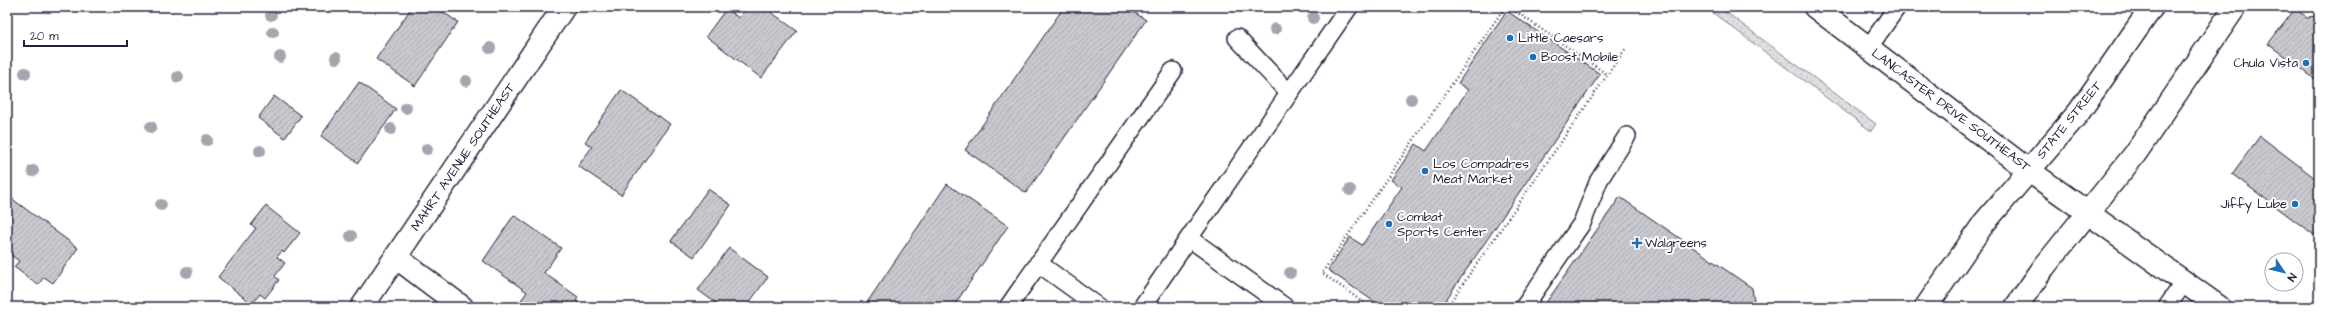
<svg xmlns="http://www.w3.org/2000/svg" width="2326" height="314" viewBox="0 0 2326 314" font-family="'Architects Daughter',sans-serif">
<style>
.grass{fill:url(#grass-dots);stroke:#80808e}
.building{fill:url(#building-hatch);stroke:#22223b}
.lines{fill:none;stroke-linecap:round;stroke-linejoin:round}
.lane-casing{stroke:#22223b;stroke-width:20}
.street-casing{stroke:#22223b;stroke-width:25}
.secondary-casing{stroke:#22223b;stroke-width:25}
.primary-casing{stroke:#22223b;stroke-width:25}
.path{stroke:#22223b;stroke-width:2.5;stroke-dasharray:1 3;stroke-linecap:butt}
.lane{stroke:#fff;stroke-width:17}
.street{stroke:#fff;stroke-width:22}
.secondary{stroke:#fff;stroke-width:22}
.primary{stroke:#fff;stroke-width:22}
.tree{fill:#a5a5af}
.poi-dot{fill:#1f6fb2;stroke:#fff;stroke-width:1.5}
.labels{text-anchor:middle;dominant-baseline:central;stroke-width:4;stroke-linejoin:round;paint-order:stroke}
.poi-label{font-size:13px;fill:#22223b;stroke:#fff;text-anchor:start}
.street-label{font-size:13px;fill:#22223b;stroke:#fff}
</style>
<defs>
<pattern id="grass-dots" width="8" height="8" patternUnits="userSpaceOnUse"><rect width="8" height="8" fill="#dfdfe2"/><path d="M2 2h.1M6 6h.1" fill="none" stroke="#bfbfc3" stroke-width="1.8" stroke-linecap="round"/></pattern>
<pattern id="building-hatch" width="6" height="6" patternUnits="userSpaceOnUse"><rect width="6" height="6" fill="#c8c8cf"/><path d="M-1 1l2-2M0 6l6-6M5 7l2-2" fill="none" stroke="#acacb3"/></pattern>
</defs>
<rect width="100%" height="100%" fill="#fff"/>
<filter id="ink" filterUnits="userSpaceOnUse"><feTurbulence type="fractalNoise" baseFrequency=".025" numOctaves="2"/><feDisplacementMap in="SourceGraphic" scale="8" xChannelSelector="R" yChannelSelector="G"/><feConvolveMatrix kernelMatrix="1 2 1 2 8 2 1 2 1" color-interpolation-filters="sRGB"/></filter>
<g filter="url(#ink)">
<!-- grass -->
<path class="grass" d="M1705,7H1719L1876,124L1871,131Z"/>
<!-- building -->
<path class="building" d="M412,7H435L458,22L415,86L376,59Z
M747,7H764L797,31L761,78L706,36L726,9L739,18Z
M1064,7H1126L1146,20L1026,193L965,150Z
M2295,9L2307,17L2319,16V82L2268,44Z
M1507,11L1600,74L1441,307H1382L1328,270L1350,237L1362,245L1402,187L1391,180L1416,144L1426,151L1468,90L1458,83Z
M359,82L396,109L358,163L321,136Z
M621,90L670,124L621,195L578,166L592,147L585,142Z
M274,96L301,116L285,138L258,118Z
M2260,136L2315,178L2319,173V229L2314,235L2232,174Z
M947,184L1008,226L953,307H864Z
M708,189L731,205L694,257L671,241Z
M7,195L78,248L53,283L44,277L38,285L14,267L19,261L8,253L7,254Z
M1620,197L1752,288L1755,307H1543Z
M266,206L300,233L284,253L282,251L277,257L285,263L275,276L279,280L265,298L260,294L252,304L218,277L256,228L251,225Z
M514,215L561,248L544,273L578,297L576,301L585,307H516L527,292L483,261Z
M729,248L768,277L746,307H721L698,290Z"/>
<g class="lines">
<!-- lane casing -->
<g class="lane-casing">
<path id="lane" d="M1237,38L1289,93
M1869,47L1897,7
M1038,263L1099,307
M1008,307L1173,71
M1142,307L1189,238
M1285,307L1189,238L1349,7
M1524,307L1582,223L1599,180L1627,136
M2167,307L2184,282"/>
</g>
<!-- street casing -->
<g class="street-casing">
<path id="street" d="M397,258L462,307
M362,307L564,7"/>
</g>
<!-- secondary casing -->
<g class="secondary-casing">
<path id="secondary" d="M1926,307L1984,223L2079,112L2152,7
M2016,307L2044,267L2135,154L2235,7"/>
</g>
<!-- primary casing -->
<g class="primary-casing">
<path id="primary" d="M1815,7L2028,170L2219,307"/>
</g>
<!-- path -->
<path class="path" d="M1509,7L1608,75
M1370,307L1322,273L1505,7
M1447,307L1626,48"/>
<!-- lane -->
<use href="#lane" class="lane"/>
<!-- street -->
<use href="#street" class="street"/>
<!-- secondary -->
<use href="#secondary" class="secondary"/>
<!-- primary -->
<use href="#primary" class="primary"/>
</g>
<!-- trees -->
<g class="tree">
<circle cx="271" cy="15" r="6"/>
<circle cx="1313" cy="18" r="6"/>
<circle cx="1275" cy="29" r="6"/>
<circle cx="273" cy="32" r="6"/>
<circle cx="490" cy="48" r="6"/>
<circle cx="280" cy="57" r="6"/>
<circle cx="336" cy="58" r="6"/>
<circle cx="25" cy="73" r="6"/>
<circle cx="178" cy="77" r="6"/>
<circle cx="466" cy="81" r="6"/>
<circle cx="1411" cy="99" r="6"/>
<circle cx="406" cy="108" r="6"/>
<circle cx="151" cy="127" r="6"/>
<circle cx="391" cy="129" r="6"/>
<circle cx="207" cy="140" r="6"/>
<circle cx="427" cy="149" r="6"/>
<circle cx="260" cy="151" r="6"/>
<circle cx="33" cy="171" r="6"/>
<circle cx="1350" cy="190" r="6"/>
<circle cx="161" cy="205" r="6"/>
<circle cx="351" cy="236" r="6"/>
<circle cx="187" cy="272" r="6"/>
<circle cx="1290" cy="273" r="6"/>
</g>
</g>
<!-- markers -->
<g class="poi-dot">
<circle cx="1510" cy="38" r="4"/>
<circle cx="1533" cy="57" r="4"/>
<circle cx="2306" cy="63" r="4"/>
<circle cx="1425" cy="171" r="4"/>
<circle cx="2295" cy="204" r="4"/>
<circle cx="1389" cy="224" r="4"/>
<path d="M1635 237h4v4h4v4h-4v4h-4v-4h-4v-4h4z"/>
</g>
<g class="labels">
<!-- poi labels -->
<g class="poi-label">
<text x="1518" y="38">Little Caesars</text>
<text x="1541" y="57">Boost Mobile</text>
<text x="2298" y="63" text-anchor="end">Chula Vista</text>
<text x="1433" y="164">Los Compadres<tspan x="1433" dy="15">Meat Market</tspan></text>
<text x="2287" y="204" text-anchor="end">Jiffy Lube</text>
<text x="1397" y="217">Combat<tspan x="1397" dy="15">Sports Center</tspan></text>
<text x="1645" y="243">Walgreens</text>
</g>
<!-- street labels -->
<g class="street-label">
<text transform="translate(1951 110) rotate(37)">LANCASTER DRIVE SOUTHEAST</text>
<text transform="translate(2069 120) rotate(-51)">STATE STREET</text>
<text transform="translate(463 157) rotate(-56)">MAHRT AVENUE SOUTHEAST</text>
</g>
</g>
<!-- margin -->
<rect width="2326" height="314" fill="none" stroke="#fff" stroke-width="24"/>
<rect x="12" y="12" width="2302" height="290" fill="none" stroke="#22223b" stroke-width="1.5" filter="url(#ink)"/>
<!-- north arrow -->
<g transform="translate(2284 272) rotate(125)"><circle r="19" fill="#ffffff" stroke="#a7a7b1"/>
<path d="M0-3L7 15L0 10L-7 15Z" fill="#1f6fb2"/>
<text y="-6" font-size="11" font-weight="bold" text-anchor="middle" fill="#22223b">N</text>
</g>
<!-- scale -->
<path d="M24 40v6h103v-6" fill="none" stroke="#22223b" stroke-width="2"/>
<text x="30" y="40" font-size="12" fill="#22223b" stroke="#ffffff" stroke-width="3" paint-order="stroke">20 m</text>
</svg>
